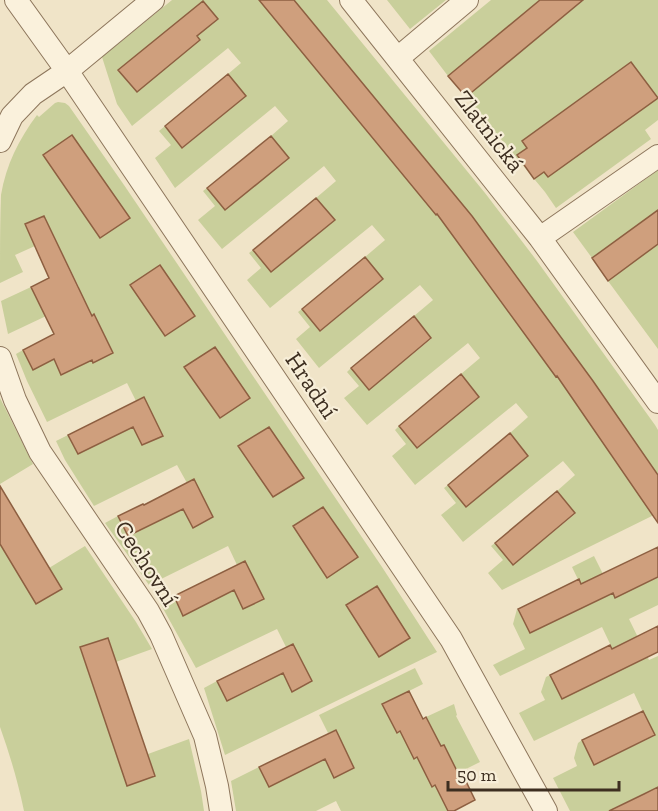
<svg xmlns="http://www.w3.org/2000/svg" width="658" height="811" viewBox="0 0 658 811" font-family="'Zilla Slab',serif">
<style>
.green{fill:#c9cf9b}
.building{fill:#cf9f7d;stroke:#8d5f41;stroke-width:1.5}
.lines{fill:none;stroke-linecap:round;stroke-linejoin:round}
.street-casing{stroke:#8d765c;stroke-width:24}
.street{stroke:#faf1dc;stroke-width:22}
.labels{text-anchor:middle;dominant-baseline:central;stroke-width:4.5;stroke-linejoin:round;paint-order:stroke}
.street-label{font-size:24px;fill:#3d2e20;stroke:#f7eed8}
</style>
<rect width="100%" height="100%" fill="#f0e4c8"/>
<!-- green -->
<path class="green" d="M172,0H327L485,193L537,261L655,425L658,430V513L502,590L488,573L503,560L491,546L495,543L513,565L575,514L557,491L575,475L563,461L463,542L441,515L456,503L444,488L448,485L466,507L528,456L510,433L528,417L516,403L415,485L392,456L406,444L395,430L399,426L417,448L478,397L461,374L480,358L468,343L367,425L344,398L359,386L347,372L351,368L369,390L431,339L414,316L433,300L420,285L319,368L296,339L310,327L298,312L302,309L321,331L383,279L365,257L385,240L372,225L270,308L247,280L261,268L249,253L253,250L264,263L334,219L316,198L336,181L324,166L222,249L198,220L215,206L203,191L207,188L226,210L288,158L271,136L288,121L275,106L175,188L155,158L171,145L159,131L165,126L183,148L245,96L228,74L241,63L228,48L132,126L117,104L102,57Z
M387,0H446L410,29Z
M491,0H540L448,76L429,51Z
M577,0H658V120L645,130L651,139L556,208L545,192L466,97L579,4Z
M58,102L65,103L69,106L124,185L382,567L437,652L225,755L204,688L217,681L228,701L283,673L292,692L312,681L293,644L286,647L277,629L196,668L160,603L174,596L183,615L234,590L263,598L245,561L237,565L228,546L149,585L105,523L118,516L128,536L183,509L193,527L194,479L187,483L177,465L94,506L65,460L56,441L68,435L78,454L133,427L143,445L162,436L144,398L136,401L127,383L47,422L27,381L16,354L23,350L33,369L54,359L62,375L73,369L66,353L84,345L93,363L113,353L95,315L87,318L78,301L8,334L1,301L31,287L40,306L79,287L44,216L25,224L35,246L15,255L23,272L0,283C0,255 0,223 1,195C6,165 19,139 37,115L39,117L55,103Z
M658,170V210L592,258L573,232Z
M658,244V349L608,281Z
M0,398L33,464L0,484Z
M0,544L36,604L62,589L49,568L85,546L136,622L152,649L116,662L108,638L80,648L127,785L155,776L148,754L189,739L201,791L204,811H24C18,782 10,755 0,727Z
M594,556L615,598L658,577V605L629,619L649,660L658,656V787L614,808L615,811H570L553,778L577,766L574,758L578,743L582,740L594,765L654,736L634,693L534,741L519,713L545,700L541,692L546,677L550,675L562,698L622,669L602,627L500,676L493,665L525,649L513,624L517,609L530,633L590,604L572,567Z
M415,668L423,684L383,704L397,733L400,731L414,759L417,757L432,787L435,785L448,811H341L336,801L316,811H236L231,781L259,767L270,786L325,759L334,777L354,768L336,730L328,733L319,715Z
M454,704L457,715L456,716L480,762L458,773L444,745L441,746L426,717Z"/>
<!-- building -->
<path class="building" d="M259,0H294L472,216L593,381L658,475V523L557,376L556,377L437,214L436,215Z
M540,0H583L466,97L448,76Z
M203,1L218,19L197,36L200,40L137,92L118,70Z
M631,62L658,98L548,177L544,172L534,179L517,155L527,148L522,141Z
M228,74L246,96L182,148L165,126Z
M72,135L130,218L100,238L43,155Z
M271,136L289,158L225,210L207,188Z
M316,198L335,220L271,272L253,250Z
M658,210V244L608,281L592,258Z
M44,216L92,316L94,314L113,353L93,363L92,360L61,375L54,359L33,370L23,350L54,334L31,287L49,278L25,224Z
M365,257L383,279L320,331L302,309Z
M160,265L195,316L165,336L130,285Z
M414,316L431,338L369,390L351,368Z
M215,347L250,398L220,418L184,367Z
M461,374L479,397L417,448L399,426Z
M144,397L163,436L142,445L133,427L78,454L68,435Z
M269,427L304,478L273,497L238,446Z
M510,433L528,456L466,507L448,485Z
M194,479L213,517L193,528L183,509L128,536L118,516L143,504L144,505Z
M0,486L62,589L36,604L0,544Z
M557,491L575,513L513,565L495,543Z
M323,507L358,557L327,578L293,526Z
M658,547V577L615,598L613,593L530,633L518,609L579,579L581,584Z
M245,561L264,599L243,609L234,590L183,616L174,596Z
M377,586L410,638L379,657L346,605Z
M658,626V652L562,699L550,675L610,645L612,649Z
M108,638L155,776L127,786L80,647Z
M293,644L312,681L292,692L283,673L227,701L217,681Z
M409,691L423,719L426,717L441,746L444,745L458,773L461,771L475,800L454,811H448L435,785L432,787L417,757L414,759L400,731L397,733L382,704Z
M643,711L655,735L594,765L582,740Z
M336,730L354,768L334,778L325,759L269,787L259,767Z
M658,787V811H609L644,794Z"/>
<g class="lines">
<!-- street casing -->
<g class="street-casing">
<path id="street" d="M16,0L67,71L451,639L546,811
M351,0L540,238L658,402
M398,58L467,0
M0,141L12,116L33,94L67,71L153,0
M540,238L658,156
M0,358L15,400L40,452L148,611L161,635L205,736L217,786L221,811"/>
</g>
<!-- street -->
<use href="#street" class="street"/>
</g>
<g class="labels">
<!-- street labels -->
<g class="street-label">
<text transform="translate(490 131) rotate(52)">Zlatnická</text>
<text transform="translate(312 385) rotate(56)">Hradní</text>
<text transform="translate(147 563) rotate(57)">Cechovní</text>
</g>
</g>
<!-- scale -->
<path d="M448 781v9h171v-9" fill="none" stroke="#3d2e20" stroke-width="3"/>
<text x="457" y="781" font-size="18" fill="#3d2e20" stroke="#f7eed8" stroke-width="4.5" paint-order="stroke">50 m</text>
</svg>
